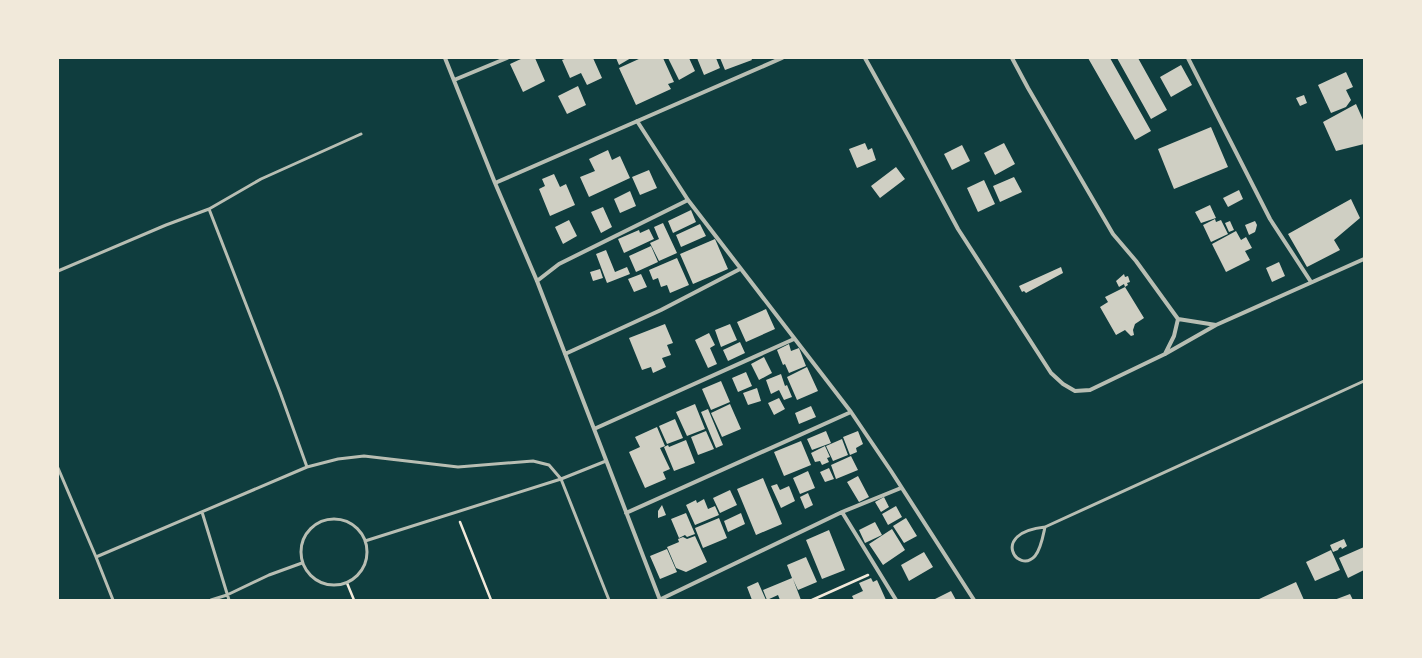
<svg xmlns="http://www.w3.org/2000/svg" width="1422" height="658" viewBox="0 0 1422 658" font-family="'PT Sans',sans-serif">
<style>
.building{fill:#cfcfc3}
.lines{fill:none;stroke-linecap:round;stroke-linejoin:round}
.path{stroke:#f1e9da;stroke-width:2.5}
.service{stroke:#b8beb3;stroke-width:3}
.minor{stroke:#b8beb3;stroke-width:4}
</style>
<rect width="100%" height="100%" fill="#0f3d3e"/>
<!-- building -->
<path class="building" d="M523,58H535L545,81L523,92L510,64Z
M567,58H593L602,78L587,85L581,73L570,78L562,60Z
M616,58H631L619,65Z
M641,58H663L674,82L668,84L671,89L636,105L619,68Z
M668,58H689L695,71L679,80Z
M697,58H716L720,68L704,75Z
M720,58H751L752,60L725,70Z
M1088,58H1110L1151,131L1135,140Z
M1117,58H1138L1167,110L1151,119Z
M1181,65L1192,85L1171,97L1160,77Z
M1346,72L1353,87L1346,90L1351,100L1346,107L1331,113L1318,85Z
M578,86L586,105L567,114L558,96Z
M1304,95L1307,103L1300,106L1296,98Z
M1356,104L1364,122V144L1336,151L1323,122Z
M1211,127L1228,167L1174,189L1158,149Z
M865,143L868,150L872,148L876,160L857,168L849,149Z
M1004,143L1015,164L995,175L984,153Z
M962,145L970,161L952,170L944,154Z
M608,150L612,160L620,156L630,178L589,197L580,177L595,171L589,159Z
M896,167L905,179L880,198L871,186Z
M649,170L657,188L640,195L632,177Z
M554,174L560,187L566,184L575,205L550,216L539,189L545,186L542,179Z
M1014,177L1022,192L1000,202L993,186Z
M984,180L995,204L978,212L967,188Z
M1239,190L1243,199L1228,207L1223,198Z
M630,191L636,206L620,213L614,199Z
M1351,199L1360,218L1334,240L1340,250L1307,267L1288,234Z
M1210,205L1216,218L1201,223L1195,212Z
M603,207L612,227L601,233L591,212Z
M691,210L696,222L673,233L668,221Z
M1215,219L1216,222L1221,220L1228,234L1211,242L1203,225Z
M569,220L577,236L563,244L555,227Z
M1230,221L1234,230L1229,232L1225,223Z
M1255,221L1257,225L1256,229L1255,232L1249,235L1245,225Z
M663,223L677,253L659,261L650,243L659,239L654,227Z
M700,224L706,236L681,247L676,235Z
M649,229L654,239L624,253L618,239L639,230L640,233Z
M1236,231L1241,240L1246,237L1252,248L1245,251L1250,260L1226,272L1212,244Z
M715,239L728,269L693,284L680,254Z
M651,246L658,262L636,272L629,256Z
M606,250L615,272L627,267L630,274L607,283L596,254Z
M677,258L689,285L670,293L667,285L661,287L658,278L653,280L649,270Z
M1279,262L1285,276L1272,282L1266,268Z
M1061,267L1063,273L1026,293L1024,291L1022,292L1019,286Z
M600,269L603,278L593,281L590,272Z
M641,274L647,287L634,292L628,279Z
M1124,274L1125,277L1128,276L1130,282L1127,283L1128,285L1125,287L1144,318L1135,324L1133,330L1134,335L1131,336L1125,330L1116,335L1100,307L1108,302L1105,297L1125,287L1124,284L1119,287L1116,281Z
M766,309L775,329L746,342L737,322Z
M665,324L673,343L667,345L671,355L662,358L666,367L653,373L651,367L642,370L629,338Z
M730,324L737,340L721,347L715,330Z
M709,333L715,345L710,348L717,364L708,368L695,340Z
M740,342L745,353L728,361L723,350Z
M789,344L791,351L799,348L806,366L789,373L785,364L783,365L777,350Z
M764,357L772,373L759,380L751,364Z
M807,367L818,391L797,400L787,377Z
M746,372L752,386L738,392L732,378Z
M781,374L785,386L787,385L792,397L784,400L779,390L771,394L766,380Z
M721,381L730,402L711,410L702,389Z
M757,388L761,401L748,405L743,393Z
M779,398L785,409L774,415L768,403Z
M695,404L705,429L687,436L676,412Z
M730,404L741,429L722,437L711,413Z
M811,406L816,417L799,424L795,413Z
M708,409L723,445L716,448L701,412Z
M675,419L683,438L667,444L659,426Z
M657,427L665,446L660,448L670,469L663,472L666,479L645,488L629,452L640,447L635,437Z
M706,431L714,449L698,455L691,437Z
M826,431L831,443L812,450L807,439Z
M858,431L863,444L856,448L857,452L850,455L843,437Z
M842,439L848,455L833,461L826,446Z
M686,440L695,463L674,471L664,447L668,445L669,447Z
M801,441L811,465L784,476L774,452Z
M825,446L830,457L827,458L829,462L822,465L820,461L815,462L811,453Z
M851,456L858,470L836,479L831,465Z
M829,468L834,479L825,482L820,472Z
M808,471L815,488L800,494L793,478Z
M858,476L869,497L859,502L847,482Z
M763,478L782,524L756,535L737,489Z
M777,484L780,490L789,486L795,501L781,508L771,486Z
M730,490L737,505L720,513L713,498Z
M808,493L813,505L805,509L800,497Z
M884,497L889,507L881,512L875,502Z
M704,499L708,509L715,506L719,515L695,525L686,505L696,500L697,503Z
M662,505L666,515L658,518V511Z
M896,506L902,517L888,525L882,514Z
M686,513L695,534L687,537L685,535L679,538L671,519Z
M741,513L745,524L728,532L724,521Z
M719,518L727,538L703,548L695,528Z
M906,518L917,536L904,543L893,526Z
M875,522L882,535L865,543L859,530Z
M892,529L905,550L883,565L869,544Z
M829,530L845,570L822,579L806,540Z
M695,536L707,562L686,572L676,568L667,547L679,542L678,539L683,537L687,539Z
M1344,539L1347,546L1342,549L1341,547L1339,548L1338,550L1333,552L1330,545Z
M1364,547V570L1348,578L1339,558Z
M667,549L677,572L660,579L650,556Z
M1331,550L1340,570L1315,581L1306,562Z
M924,552L933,567L909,581L901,565Z
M806,557L817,582L798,590L793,579L801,600H780L778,595L767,600L763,590L792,578L787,565Z
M871,578L873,582L877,580L886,600H854L852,596L863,591L859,583Z
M758,582L766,600H752L747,587Z
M1296,582L1304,600H1257Z
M951,591L956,600H933Z
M1350,594L1353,600H1334Z"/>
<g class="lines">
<!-- path -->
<path class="path" d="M460,522L491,600
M347,583L354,600
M812,600L868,575"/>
<!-- service -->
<path class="service" d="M209,209L261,179L361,134
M58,271L166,225L209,209L280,392L307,467L96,557L58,468
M307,467L338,459L364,456L458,467L533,461L549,465L561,479L609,600
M202,512L229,600
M301 552a33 33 0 1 1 66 0a33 33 0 1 1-66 0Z
M1045,527C1043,536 1041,549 1035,556C1018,575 989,533 1045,527L1364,381
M365,541L561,479L606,461
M96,557L113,600
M211,600L227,595L269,575L302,563"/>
<!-- minor -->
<path class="minor" d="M445,58L495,183L537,281L660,600
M865,58L910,139L958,229L1051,373L1063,384L1075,391L1090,390L1165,354L1216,325L1364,259
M1012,58L1028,88L1113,234L1136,261L1178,319L1216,325
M1188,58L1270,219L1311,282
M454,80L507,58
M637,121L688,200L851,412L891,471L974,600
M495,183L782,58
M537,281L559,264L688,200
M565,354L661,310L740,269
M1165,354L1174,336L1178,319
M594,429L794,339
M842,512L896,600
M626,513L851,412
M659,600L842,512L901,488"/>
</g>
<!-- border -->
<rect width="1422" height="658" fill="none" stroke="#f1e9da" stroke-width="118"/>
</svg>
